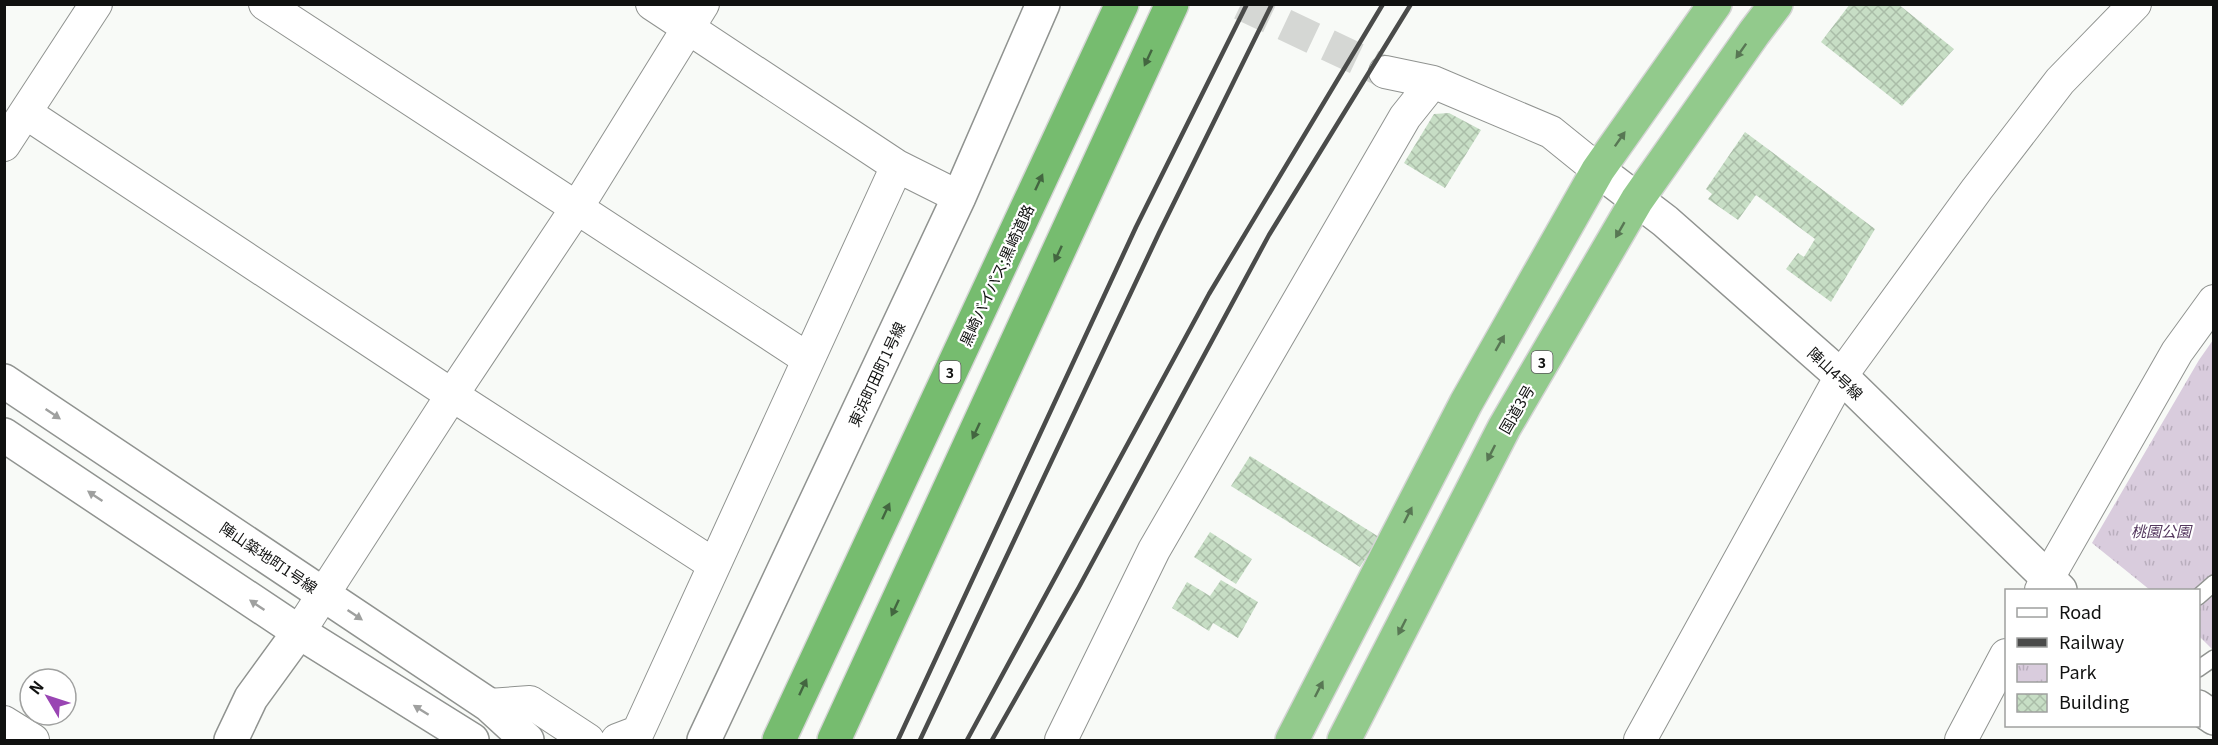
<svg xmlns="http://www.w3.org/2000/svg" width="2218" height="745" viewBox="0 0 2218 745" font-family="Georgia,'Noto Sans JP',serif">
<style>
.park{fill:url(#park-tufts)}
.building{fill:url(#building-cross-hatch)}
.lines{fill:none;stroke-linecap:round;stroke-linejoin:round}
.minor-tunnel{stroke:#d5d7d4;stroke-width:32;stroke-dasharray:32 16;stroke-linecap:butt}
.service-casing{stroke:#909390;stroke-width:18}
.minor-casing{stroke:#909390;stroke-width:34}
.tertiary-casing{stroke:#909390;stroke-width:36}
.trunk-casing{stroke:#d4d4d4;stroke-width:36}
.motorway-casing{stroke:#d4d4d4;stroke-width:36}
.service{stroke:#fff;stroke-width:15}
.minor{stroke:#fff;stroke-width:32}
.tertiary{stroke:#fff;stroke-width:33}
.trunk{stroke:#92ca8c;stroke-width:33}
.motorway{stroke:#76bc6f;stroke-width:33}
.rail{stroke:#4a4b4a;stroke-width:4.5}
.oneway{fill:#587754}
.oneway2{fill:#436640}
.oneway3{fill:#9fa09f}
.labels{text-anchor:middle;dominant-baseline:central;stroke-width:4.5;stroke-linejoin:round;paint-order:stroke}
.shield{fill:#fff;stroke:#585858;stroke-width:1.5}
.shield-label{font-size:14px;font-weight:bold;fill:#101110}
.street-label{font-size:15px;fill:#101110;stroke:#fff}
.park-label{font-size:15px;font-style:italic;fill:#53365d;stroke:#fff}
</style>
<defs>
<pattern id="park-tufts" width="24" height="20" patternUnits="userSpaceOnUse" patternTransform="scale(1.5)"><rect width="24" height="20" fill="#d9ccdd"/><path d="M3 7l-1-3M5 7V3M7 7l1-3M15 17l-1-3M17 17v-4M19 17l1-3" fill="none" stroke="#b9aebd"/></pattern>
<pattern id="building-cross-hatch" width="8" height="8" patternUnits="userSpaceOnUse" patternTransform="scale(1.5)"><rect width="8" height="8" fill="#c7dec5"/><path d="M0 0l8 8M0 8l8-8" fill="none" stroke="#aabda8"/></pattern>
</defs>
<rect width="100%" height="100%" fill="#f8faf7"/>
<!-- park -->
<path class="park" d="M2213,340V650L2199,636L2198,590H2150L2092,543L2199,360Z"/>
<!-- building -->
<path class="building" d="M1850,4H1898L1954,49L1902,106L1821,42Z
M1449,113L1481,130L1445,188L1404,163L1434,114Z
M1745,132L1875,229L1831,302L1786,269L1798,253L1804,257L1815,239L1756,195L1738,220L1708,199L1712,194L1706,189Z
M1250,456L1379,537L1360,567L1231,486Z
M1210,532L1252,559L1236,584L1194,557Z
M1221,580L1258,602L1238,638L1213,623L1209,631L1172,608L1187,582L1210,596Z"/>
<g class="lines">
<!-- minor-tunnel -->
<path class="minor-tunnel" d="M1241,4L1385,72"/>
<!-- service casing -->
<g class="service-casing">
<path id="service" d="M2198,597L2214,583
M2198,669L2214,658"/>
</g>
<!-- minor casing -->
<g class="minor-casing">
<path id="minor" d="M265,4L808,359
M652,4L897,166L959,197
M1385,72L1433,82L1551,132L1598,170
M26,113L452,395L713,564
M4,145L96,4
M2041,590L2177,352L2214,301
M299,632L452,395L576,209L703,4
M489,705L530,702L588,740
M4,722L33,740
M617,740L638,732L897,166
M1061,740L1154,550L1405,117L1433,82
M1640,740L1841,376L1977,189L2060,81L2135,4
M1961,740L2006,655"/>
</g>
<!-- tertiary casing -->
<g class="tertiary-casing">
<path id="tertiary" d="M1598,170L1665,221L1841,376L2060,590
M4,381L489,705L527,740
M4,435L299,632L472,740
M2198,707L2214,718
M231,740L251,698L299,632
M704,740L959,197L1043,4"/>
</g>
<!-- trunk casing -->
<g class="trunk-casing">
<path id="trunk" d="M1292,740L1466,403L1598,170L1715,4
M1344,740L1504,428L1637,200L1754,33L1776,4"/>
</g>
<!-- motorway casing -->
<g class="motorway-casing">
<path id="motorway" d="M779,740L1122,4
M834,740L1172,4"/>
</g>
<!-- service -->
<use href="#service" class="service"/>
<!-- minor -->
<use href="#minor" class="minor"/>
<!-- tertiary -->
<use href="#tertiary" class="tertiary"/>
<!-- trunk -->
<use href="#trunk" class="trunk"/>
<!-- motorway -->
<use href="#motorway" class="motorway"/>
<!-- rail -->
<path class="rail" d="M898,740L1136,227L1247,4
M920,740L1159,233L1272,4
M967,740L1209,294L1383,4
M992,740L1079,587L1269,235L1411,4"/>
</g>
<!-- one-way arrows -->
<defs><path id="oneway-solid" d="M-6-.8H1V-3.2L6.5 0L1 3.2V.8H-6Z" transform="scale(1.5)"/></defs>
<g class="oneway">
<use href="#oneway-solid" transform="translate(1741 51) rotate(125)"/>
<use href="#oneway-solid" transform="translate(1620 139) rotate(-55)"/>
<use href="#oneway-solid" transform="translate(1620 230) rotate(120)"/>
<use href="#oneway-solid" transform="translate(1500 343) rotate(-60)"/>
<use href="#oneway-solid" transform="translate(1491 453) rotate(117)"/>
<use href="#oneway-solid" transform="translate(1408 515) rotate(-63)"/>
<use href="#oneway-solid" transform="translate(1402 627) rotate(117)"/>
<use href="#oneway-solid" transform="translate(1319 689) rotate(-63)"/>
</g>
<g class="oneway2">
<use href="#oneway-solid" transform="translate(1148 58) rotate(115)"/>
<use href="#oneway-solid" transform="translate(1039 182) rotate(-65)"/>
<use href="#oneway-solid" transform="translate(1058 254) rotate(115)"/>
<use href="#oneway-solid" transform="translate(976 431) rotate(115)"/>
<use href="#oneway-solid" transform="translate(886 511) rotate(-65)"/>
<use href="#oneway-solid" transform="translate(895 608) rotate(115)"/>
<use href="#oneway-solid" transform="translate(803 687) rotate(-65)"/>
</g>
<g class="oneway3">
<use href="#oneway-solid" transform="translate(53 414) rotate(34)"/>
<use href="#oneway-solid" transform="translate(95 496) rotate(-146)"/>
<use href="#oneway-solid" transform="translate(257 605) rotate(-146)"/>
<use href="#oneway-solid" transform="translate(355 615) rotate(34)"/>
<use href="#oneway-solid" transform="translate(421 710) rotate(-148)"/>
</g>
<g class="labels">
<!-- shield labels -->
<g class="shield">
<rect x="1531.5" y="351" width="21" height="22" rx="4.5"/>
<rect x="939.5" y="361" width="21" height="22" rx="4.5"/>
</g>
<g class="shield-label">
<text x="1542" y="362">3</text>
<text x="950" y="372">3</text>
</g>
<!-- street labels -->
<g class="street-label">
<text transform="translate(996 275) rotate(-65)">黒崎バイパス;黒崎道路</text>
<text transform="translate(1836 373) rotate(43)">陣山4号線</text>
<text transform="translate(876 374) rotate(-65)">東浜町田町1号線</text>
<text transform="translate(1516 409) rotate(-60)">国道3号</text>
<text transform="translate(269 557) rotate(34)">陣山築地町1号線</text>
</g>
<!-- park labels -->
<g class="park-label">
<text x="2161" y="530">桃園公園</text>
</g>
</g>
<!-- border -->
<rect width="2218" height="745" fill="none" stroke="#101110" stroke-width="12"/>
<!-- legend -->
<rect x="2005" y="589" width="195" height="138" fill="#ffffff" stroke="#9fa09f" stroke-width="1.5"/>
<rect x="2017" y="608" width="30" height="9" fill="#ffffff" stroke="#9fa09f" stroke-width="1.5"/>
<text x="2059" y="619" font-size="18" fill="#101110">Road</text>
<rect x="2017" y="638" width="30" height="9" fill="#4a4b4a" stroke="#9fa09f" stroke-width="1.5"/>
<text x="2059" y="649" font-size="18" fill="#101110">Railway</text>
<rect x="2017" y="664" width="30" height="18" fill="url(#park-tufts)" stroke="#9fa09f" stroke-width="1.5"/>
<text x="2059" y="679" font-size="18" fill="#101110">Park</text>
<rect x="2017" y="694" width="30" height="18" fill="url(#building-cross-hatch)" stroke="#9fa09f" stroke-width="1.5"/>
<text x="2059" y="709" font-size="18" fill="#101110">Building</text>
<!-- north arrow -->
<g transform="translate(48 697) rotate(309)"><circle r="28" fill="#ffffff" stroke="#9fa09f" stroke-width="1.5"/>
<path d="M0-4.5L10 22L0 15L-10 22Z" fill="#9945b3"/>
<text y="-9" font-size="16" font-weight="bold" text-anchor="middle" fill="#101110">N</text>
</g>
</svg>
